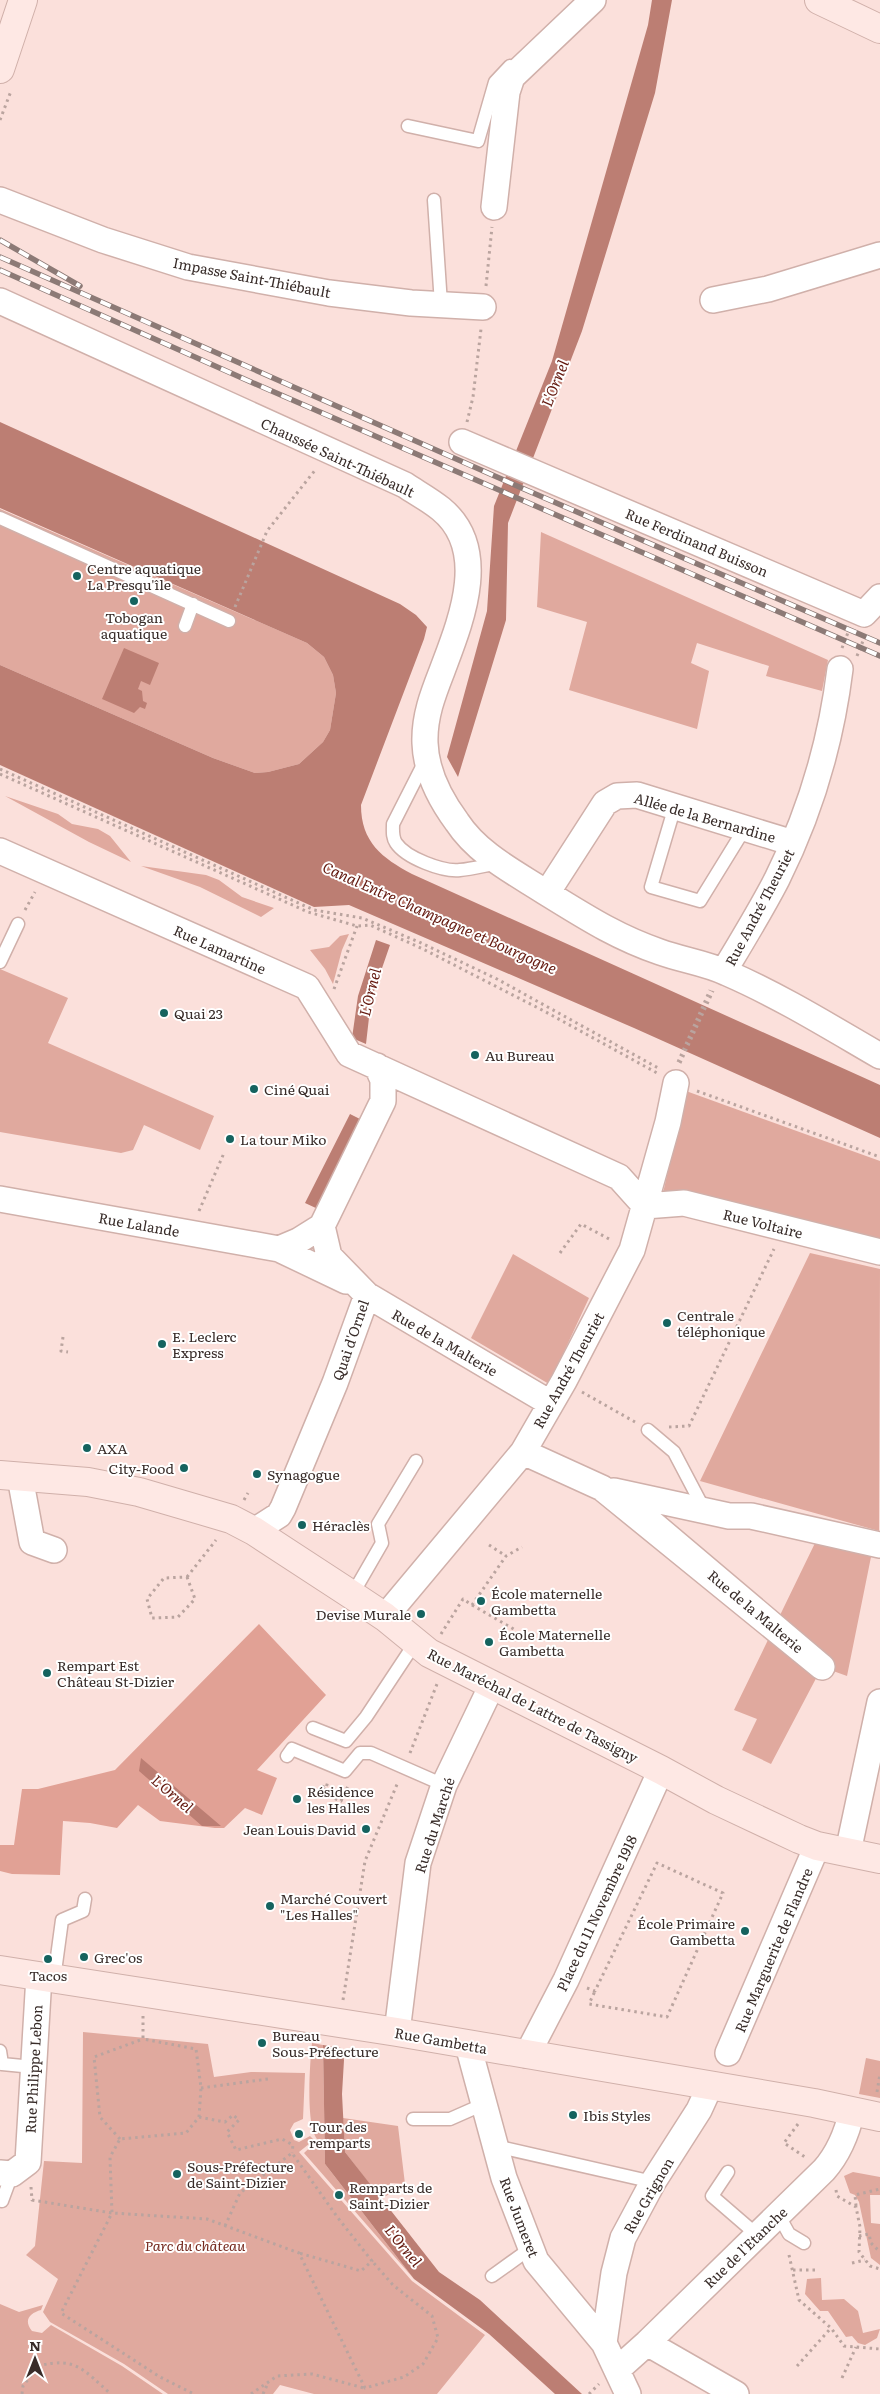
<svg xmlns="http://www.w3.org/2000/svg" width="880" height="2394" viewBox="0 0 880 2394" font-family="Literata,serif">
<style>
.green{fill:#e0a99e}
.forest{fill:#e1a195}
.water{fill:#bc7e73}
.lines{fill:none;stroke-linecap:round;stroke-linejoin:round}
.lane-casing{stroke:#d0b0aa;stroke-width:15}
.street-casing{stroke:#d0b0aa;stroke-width:28}
.secondary-casing{stroke:#d0b0aa;stroke-width:30}
.path{stroke:#baa49f;stroke-width:3;stroke-dasharray:2.5 4;stroke-linecap:butt}
.lane{stroke:#fff;stroke-width:12}
.street{stroke:#fff;stroke-width:25}
.secondary{stroke:#fee8e4;stroke-width:28}
.rail-casing{stroke:#8c7a76;stroke-width:5.5}
.rail{stroke:#fff;stroke-width:4;stroke-dasharray:11;stroke-linecap:butt}
.poi-dot{fill:#15635f;stroke:#fff;stroke-width:2}
.labels{text-anchor:middle;dominant-baseline:central;stroke-width:4;stroke-linejoin:round;paint-order:stroke}
.street-label{font-size:14px;fill:#382c29;stroke:#fff}
.poi-label{font-size:14px;fill:#382c29;stroke:#fff;text-anchor:start}
.park-label{font-size:14px;font-style:italic;fill:#75291e;stroke:#fff}
.water-label{font-size:15px;font-style:italic;fill:#63180e;stroke:#fff}
</style>
<rect width="100%" height="100%" fill="#fbe0db"/>
<!-- green -->
<path class="green" d="M0,509L307,643L324,657L333,675L336,693L330,730L323,742L299,764L268,772L255,773L213,758L0,665Z
M541,532L828,660L822,691L766,676L769,666L697,643L691,663L709,671L697,729L569,690L587,622L537,607Z
M5,796L58,814L72,824L98,829L110,836L131,862L89,842Z
M141,866L206,875L219,880L242,897L274,908L261,917L200,887Z
M349,934L342,950L333,984L325,969L310,950L329,947L340,936Z
M0,969L68,998L48,1043L214,1116L200,1150L144,1125L133,1150L121,1153L0,1132Z
M686,1091L880,1161V1244L663,1193Z
M810,1253L880,1269L879,1531L700,1481Z
M513,1254L589,1298L549,1384L471,1338Z
M816,1541L872,1552L847,1676L822,1667L771,1764L742,1750L757,1719L734,1710Z
M83,2032L208,2044L214,2077L251,2072L305,2073L303,2119L294,2123L290,2130L294,2140L299,2142L310,2136L314,2140L299,2152L412,2281L485,2335L437,2394H314L280,2385L273,2394H168L124,2364L50,2322L43,2312L58,2279L26,2255L35,2246L44,2161L82,2163Z
M312,2043L323,2045L325,2164L414,2279L304,2153L318,2140C305,2128 310,2062 312,2043Z
M866,2058L880,2061V2098L859,2094Z
M343,2118L398,2126L405,2184L390,2183L391,2193L381,2199L345,2152Z
M853,2172L880,2177V2195H870L871,2223L880,2224V2265L871,2258L859,2202L855,2195L850,2193L844,2176Z
M821,2278L822,2300L844,2299L858,2311L863,2333L880,2329L877,2338L865,2345L858,2343L852,2336L846,2337L828,2311H820L805,2294L807,2279Z
M0,2304L19,2312L43,2305L41,2310C30,2313 23,2320 32,2331L42,2333L51,2325L122,2366L163,2394H0Z"/>
<!-- forest -->
<path class="forest" d="M259,1624L326,1695L257,1770L277,1778L262,1815L245,1808L224,1828H215L160,1821L138,1805L117,1828L90,1823L63,1821L60,1875L12,1874L0,1871V1845H14L22,1789H38L115,1770Z"/>
<!-- water -->
<path class="water" d="M652,0H672L655,93L582,331L508,523L506,620L458,777L447,757L487,611L494,506L552,361L648,25Z
M0,422L400,604L416,615L427,627L424,639L361,805C361,842 382,858 412,874L880,1085V1138L634,1028L349,905L314,907L0,765V665L213,758L255,773L268,772L299,764L323,742L330,730L336,693L333,675L324,657L307,643L0,508Z
M124,648L159,663L150,685L141,681L138,689L142,691L143,701L147,703L145,709L140,707L134,713L102,699Z
M376,940L390,945L371,1000L366,1044L352,1038L358,996Z
M350,1114L362,1120L318,1209L305,1203Z
M141,1758L221,1826H202L139,1771Z
M323,2045L341,2048L344,2060L342,2094L345,2152L439,2272L480,2300L582,2394H555L489,2334L414,2279L325,2164Z"/>
<g class="lines">
<!-- lane casing -->
<g class="lane-casing">
<path id="lane" d="M408,126L478,141L495,82L510,66
M434,200L441,304
M0,518L229,621
M185,626L193,604
M426,759L393,824C393,831 392,837 396,843C406,858 443,872 460,870C473,869 486,865 499,863
M675,806L651,887L700,901L745,828
M0,962L18,924
M648,1430L674,1452L705,1511
M352,1595L382,1543L378,1524L416,1461
M313,1728L346,1741L366,1717L415,1643
M287,1756L292,1749L345,1771L360,1753H371L444,1785
M54,1979L62,1920L83,1911L85,1899
M0,2051L2,2064L33,2067
M413,2119H450L484,2104
M495,2146L653,2182
M728,2172L712,2196L756,2234
M0,2200L2,2201L12,2174
M778,2214L789,2234L804,2243
M492,2276L531,2248"/>
</g>
<!-- street casing -->
<g class="street-casing">
<path id="street" d="M0,200L103,240L188,267L329,293L411,303L483,307
M494,207L507,92L512,77L593,0
M713,300L768,289L880,255
M0,301L405,485C417,493 430,500 441,509C491,550 460,623 442,671C433,694 424,717 425,743C426,772 440,799 457,822C478,854 514,872 545,892C584,916 616,937 660,952C682,960 706,963 727,973C780,996 830,1027 880,1056
M462,442L864,614L880,597
M0,851L307,987L349,1054L619,1177L645,1206L684,1203L880,1252
M547,893L605,803L617,796L637,795L793,843
M724,971C742,941 761,910 777,879C810,813 831,742 840,669
M0,1199L279,1249L346,1281
M279,1249L298,1241L322,1226
M367,1295L550,1403
M523,1452L602,1488L822,1667L614,1491L729,1516H751L880,1545
M20,1477L32,1542L54,1550
M254,1531L279,1515L283,1508L335,1383L367,1295L329,1256L322,1226L383,1101V1080L377,1066
M385,1617L523,1452L564,1381L632,1250L668,1122L676,1083
M848,1852L880,1702
M397,2032L418,1863L444,1785L492,1685
M468,2045L504,2178L536,2261L604,2343L628,2394
M728,2053L817,1846
M527,2055L566,1980L661,1770
M0,2173L12,2174L28,2162L39,1976
M604,2343L614,2273L623,2238L653,2182L699,2110L710,2086
M647,2343L736,2394
M618,2369L647,2343L824,2170C839,2153 847,2133 852,2111"/>
</g>
<!-- secondary casing -->
<g class="secondary-casing">
<path id="secondary" d="M819,0L880,29
M0,69L23,0
M0,1475L88,1482L139,1492L231,1519L254,1531L352,1595L385,1617L429,1653L661,1770L716,1800L799,1839L817,1846L880,1859
M0,1970L397,2032L814,2103L880,2117"/>
</g>
<!-- path -->
<path class="path" d="M0,120L11,91
M486,286L492,227
M467,422L473,397L481,329
M235,607L267,531L316,469
M842,648L849,630
M857,656L865,636
M0,769L314,910L362,918L419,942L497,979L660,1069
M0,774L308,912L357,926L370,925L423,949L544,1011L657,1073
M25,910L35,892
M334,989L357,926
M678,1062L710,990
M680,1063L713,991
M697,1091L880,1157
M199,1211L224,1153
M560,1253L581,1224L611,1240
M63,1337L61,1351L68,1352
M582,1392L635,1422
M669,1427L689,1426L774,1249
M244,1500L248,1493
M489,1545L506,1556
M187,1577L195,1599L178,1617L152,1618L147,1599L164,1578Z
M187,1577L216,1540
M472,1605L517,1631
M441,1634L463,1599L472,1605L506,1556L522,1547
M410,1753L437,1684
M322,1786L326,1788L328,1781
M326,1788L323,1794L341,1801L348,1786
M587,1988L595,1991L657,1863L723,1893L667,2017L589,2004L595,1991
M343,2000L365,1861L398,1782
M143,2016V2039L196,2049L201,2088L199,2117L186,2133L120,2139L110,2157L112,2213L207,2219L299,2253L365,2388L404,2377L423,2364L438,2338L432,2316L393,2285L372,2261
M201,2088L268,2079
M877,2092L880,2074
M199,2117L225,2122L233,2115L239,2120L227,2132L236,2150L282,2139L293,2145L292,2153
M798,2124L784,2143L805,2157
M120,2139L100,2117L94,2057L143,2039
M31,2187L32,2200L112,2213L61,2313L160,2377L194,2394
M836,2190L837,2196L856,2207L860,2227L859,2252L870,2266L880,2269
M856,2206L855,2195L880,2189
M225,2226L240,2193L292,2153L338,2218L372,2261L361,2271L299,2253
M859,2236L869,2234L871,2243L880,2252
M789,2255L799,2300L831,2328L844,2346L880,2349
M852,2263L865,2260
M793,2270H815
M797,2366L831,2328
M842,2378L856,2347
M22,2394L23,2386L38,2366C77,2356 84,2371 111,2394
M251,2394L277,2376L312,2374L364,2388
M263,2394L268,2383
M589,2394L599,2384"/>
<!-- lane -->
<use href="#lane" class="lane"/>
<!-- street -->
<use href="#street" class="street"/>
<!-- secondary -->
<use href="#secondary" class="secondary"/>
<!-- rail casing -->
<g class="rail-casing">
<path id="rail" d="M0,240L80,286
M0,257L524,489L880,643
M0,270L251,382L880,656"/>
</g>
<!-- rail -->
<use href="#rail" class="rail"/>
</g>
<!-- markers -->
<g class="poi-dot">
<circle cx="77" cy="576" r="5"/>
<circle cx="134" cy="601" r="5"/>
<circle cx="164" cy="1013" r="5"/>
<circle cx="475" cy="1055" r="5"/>
<circle cx="254" cy="1089" r="5"/>
<circle cx="230" cy="1139" r="5"/>
<circle cx="667" cy="1323" r="5"/>
<circle cx="162" cy="1344" r="5"/>
<circle cx="87" cy="1448" r="5"/>
<circle cx="184" cy="1468" r="5"/>
<circle cx="257" cy="1474" r="5"/>
<circle cx="302" cy="1525" r="5"/>
<circle cx="481" cy="1601" r="5"/>
<circle cx="421" cy="1614" r="5"/>
<circle cx="489" cy="1642" r="5"/>
<circle cx="47" cy="1673" r="5"/>
<circle cx="297" cy="1799" r="5"/>
<circle cx="366" cy="1829" r="5"/>
<circle cx="270" cy="1906" r="5"/>
<circle cx="745" cy="1931" r="5"/>
<circle cx="84" cy="1957" r="5"/>
<circle cx="48" cy="1959" r="5"/>
<circle cx="262" cy="2043" r="5"/>
<circle cx="573" cy="2115" r="5"/>
<circle cx="299" cy="2134" r="5"/>
<circle cx="177" cy="2174" r="5"/>
<circle cx="339" cy="2195" r="5"/>
</g>
<g class="labels">
<!-- street labels -->
<g class="street-label">
<text transform="translate(252 277) rotate(11)">Impasse Saint-Thiébault</text>
<text transform="translate(338 457) rotate(25)">Chaussée Saint-Thiébault</text>
<text transform="translate(697 542) rotate(23)">Rue Ferdinand Buisson</text>
<text transform="translate(705 817) rotate(16)">Allée de la Bernardine</text>
<text transform="translate(759 907) rotate(-62)">Rue André Theuriet</text>
<text transform="translate(220 949) rotate(24)">Rue Lamartine</text>
<text transform="translate(763 1223) rotate(14)">Rue Voltaire</text>
<text transform="translate(139 1224) rotate(10)">Rue Lalande</text>
<text transform="translate(350 1340) rotate(-71)">Quai d'Ornel</text>
<text transform="translate(445 1342) rotate(30)">Rue de la Malterie</text>
<text transform="translate(568 1370) rotate(-61)">Rue André Theuriet</text>
<text transform="translate(756 1611) rotate(40)">Rue de la Malterie</text>
<text transform="translate(533 1705) rotate(27)">Rue Maréchal de Lattre de Tassigny</text>
<text transform="translate(434 1825) rotate(-72)">Rue du Marché</text>
<text transform="translate(596 1913) rotate(-65)">Place du 11 Novembre 1918</text>
<text transform="translate(773 1950) rotate(-67)">Rue Marguerite de Flandre</text>
<text transform="translate(441 2040) rotate(10)">Rue Gambetta</text>
<text transform="translate(33 2069) rotate(-87)">Rue Philippe Lebon</text>
<text transform="translate(648 2195) rotate(-60)">Rue Grignon</text>
<text transform="translate(520 2217) rotate(69)">Rue Jumeret</text>
<text transform="translate(745 2247) rotate(-44)">Rue de l'Etanche</text>
</g>
<!-- poi labels -->
<g class="poi-label">
<text x="87" y="568">Centre aquatique<tspan x="87" dy="16">La Presqu'île</tspan></text>
<text x="134" y="617" text-anchor="middle">Tobogan<tspan x="134" dy="16">aquatique</tspan></text>
<text x="174" y="1013">Quai 23</text>
<text x="485" y="1055">Au Bureau</text>
<text x="264" y="1089">Ciné Quai</text>
<text x="240" y="1139">La tour Miko</text>
<text x="677" y="1315">Centrale<tspan x="677" dy="16">téléphonique</tspan></text>
<text x="172" y="1336">E. Leclerc<tspan x="172" dy="16">Express</tspan></text>
<text x="97" y="1448">AXA</text>
<text x="174" y="1468" text-anchor="end">City-Food</text>
<text x="267" y="1474">Synagogue</text>
<text x="312" y="1525">Héraclès</text>
<text x="491" y="1593">École maternelle<tspan x="491" dy="16">Gambetta</tspan></text>
<text x="411" y="1614" text-anchor="end">Devise Murale</text>
<text x="499" y="1634">École Maternelle<tspan x="499" dy="16">Gambetta</tspan></text>
<text x="57" y="1665">Rempart Est<tspan x="57" dy="16">Château St-Dizier</tspan></text>
<text x="307" y="1791">Résidence<tspan x="307" dy="16">les Halles</tspan></text>
<text x="356" y="1829" text-anchor="end">Jean Louis David</text>
<text x="280" y="1898">Marché Couvert<tspan x="280" dy="16">"Les Halles"</tspan></text>
<text x="735" y="1923" text-anchor="end">École Primaire<tspan x="735" dy="16">Gambetta</tspan></text>
<text x="94" y="1957">Grec'os</text>
<text x="48" y="1975" text-anchor="middle">Tacos</text>
<text x="272" y="2035">Bureau<tspan x="272" dy="16">Sous-Préfecture</tspan></text>
<text x="583" y="2115">Ibis Styles</text>
<text x="309" y="2126">Tour des<tspan x="309" dy="16">remparts</tspan></text>
<text x="187" y="2166">Sous-Préfecture<tspan x="187" dy="16">de Saint-Dizier</tspan></text>
<text x="349" y="2187">Remparts de<tspan x="349" dy="16">Saint-Dizier</tspan></text>
</g>
<!-- park labels -->
<g class="park-label">
<text x="195" y="2245">Parc du château</text>
</g>
<!-- water labels -->
<g class="water-label">
<text transform="translate(554 383) rotate(-68)">L'Ornel</text>
<text transform="translate(440 917) rotate(24)">Canal Entre Champagne et Bourgogne</text>
<text transform="translate(369 992) rotate(-76)">L'Ornel</text>
<text transform="translate(173 1793) rotate(41)">L'Ornel</text>
<text transform="translate(404 2245) rotate(51)">L'Ornel</text>
</g>
</g>
<!-- north arrow -->
<g transform="translate(35 2359)" stroke="#ffffff" stroke-width="4" paint-order="stroke">
<path d="M0-4L9 19L0 12L-9 19Z" fill="#382c29"/>
<text y="-8" font-size="14" font-weight="bold" text-anchor="middle" fill="#382c29">N</text>
</g>
</svg>
